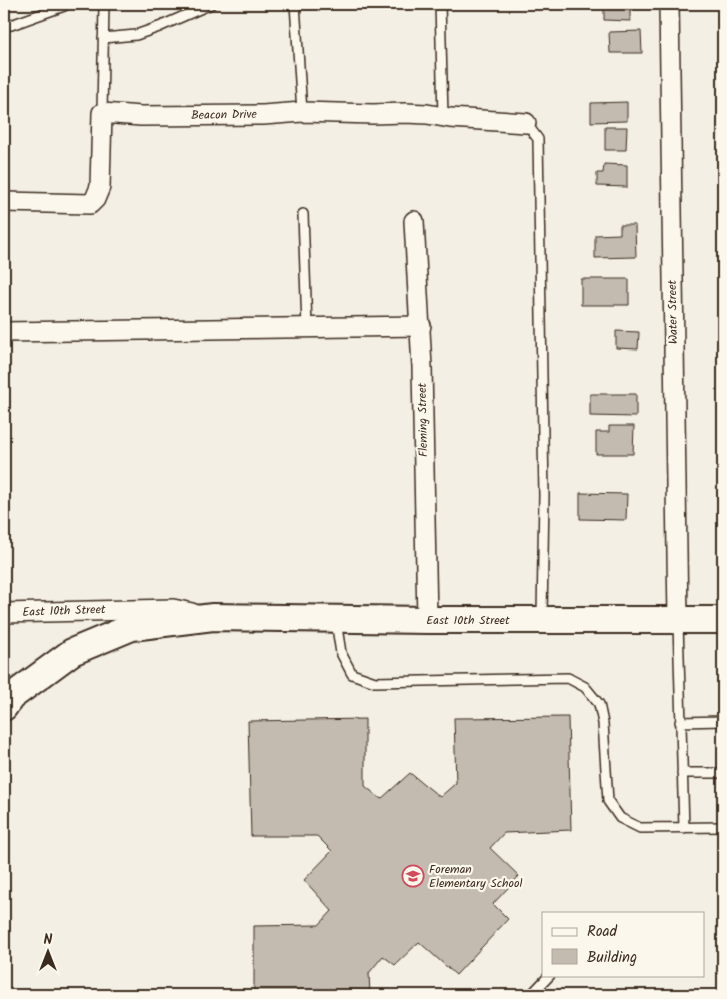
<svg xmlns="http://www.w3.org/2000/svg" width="727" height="999" viewBox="0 0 727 999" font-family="Kalam,sans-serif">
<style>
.building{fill:#c3bbb0;stroke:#3b2a1e}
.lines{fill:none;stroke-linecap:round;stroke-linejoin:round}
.service-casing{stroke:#3b2a1e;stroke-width:12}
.minor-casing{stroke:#3b2a1e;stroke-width:22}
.secondary-casing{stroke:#3b2a1e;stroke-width:30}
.service{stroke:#fbf7ec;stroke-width:9}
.minor{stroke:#fbf7ec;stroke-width:19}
.secondary{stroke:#fbf7ec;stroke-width:26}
.labels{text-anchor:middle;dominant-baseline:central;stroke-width:4.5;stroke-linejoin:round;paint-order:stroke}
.street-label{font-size:12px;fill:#3b2a1e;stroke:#fbf7ec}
.poi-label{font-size:12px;fill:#3b2a1e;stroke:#fbf7ec;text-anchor:start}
</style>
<rect width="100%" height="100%" fill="#f3efe4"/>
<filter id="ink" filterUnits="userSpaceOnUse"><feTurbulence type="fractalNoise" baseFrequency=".02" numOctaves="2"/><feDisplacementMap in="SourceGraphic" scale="10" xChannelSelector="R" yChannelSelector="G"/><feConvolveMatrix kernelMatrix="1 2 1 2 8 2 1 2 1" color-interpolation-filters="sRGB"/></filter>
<g filter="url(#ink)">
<!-- building -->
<path class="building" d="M604,4H630V21L604,20Z
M641,31L642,53H610L609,32Z
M721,51H723V80H721Z
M627,102V121L591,122V103Z
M605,127H627L626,150H605Z
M604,164L627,165V187L597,186V173H603Z
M722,172H723V197H722Z
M620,225H635L636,257L595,258V235L620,234Z
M581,279H629V305H581Z
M616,331L639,332L638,349L616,348Z
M590,394H636V417L590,416Z
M609,426H634L633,454H596V432H609Z
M580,493L627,494L626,520L580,519Z
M568,717L571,830L504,833L490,848L519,876L493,904L508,919L456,975L419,942L395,965L383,956L369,973L370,995H254V926L319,925L332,911L304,880L332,851L317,836H251L248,721L365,719V786L381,799L410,773L440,797L456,783L454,718Z"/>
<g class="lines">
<!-- service casing -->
<g class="service-casing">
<path id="service" d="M295,4L302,112
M440,4L443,116
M4,26L11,25L64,6
M103,38L136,35L159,27L211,4
M102,113L104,4
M526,123L538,139L544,495L542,617
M303,214L307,327
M336,621L341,653L352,674L375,682L568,678L585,687L599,704L603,723L608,801L620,818L640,828L723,827
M678,623L684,828
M680,722L723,721
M682,773H723
M531,995L550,975"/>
</g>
<!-- minor casing -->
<g class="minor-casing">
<path id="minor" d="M669,4L678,620
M4,202L90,204L95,199L100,187L102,113L141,116L263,115L302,112L373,114L405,113L427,114L450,118L526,123
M414,221L422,367L427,620
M4,332L421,326
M4,613L173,609L192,613"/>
</g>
<!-- secondary casing -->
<g class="secondary-casing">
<path id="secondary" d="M4,707L11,697L72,652L132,627L213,617L427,620H723"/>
</g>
<!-- service -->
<use href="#service" class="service"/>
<!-- minor -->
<use href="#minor" class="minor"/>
<!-- secondary -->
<use href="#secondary" class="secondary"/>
</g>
</g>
<!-- icons -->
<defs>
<g id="school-ring" transform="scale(1.125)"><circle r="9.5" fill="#fbf7ec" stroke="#d1495b" stroke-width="1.5"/><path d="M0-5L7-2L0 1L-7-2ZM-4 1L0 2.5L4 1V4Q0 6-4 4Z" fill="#d1495b"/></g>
</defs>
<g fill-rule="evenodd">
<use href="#school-ring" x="413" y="876"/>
</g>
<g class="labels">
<!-- street labels -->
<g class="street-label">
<text transform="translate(224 115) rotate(-1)">Beacon Drive</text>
<text transform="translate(673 312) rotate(-91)">Water Street</text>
<text transform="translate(423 420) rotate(-91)">Fleming Street</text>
<text transform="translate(64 611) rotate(-2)">East 10th Street</text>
<text x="468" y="620">East 10th Street</text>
</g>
<!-- poi labels -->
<g class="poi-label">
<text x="429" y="869">Foreman<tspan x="429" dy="14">Elementary School</tspan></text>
</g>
</g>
<!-- margin -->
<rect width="727" height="999" fill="none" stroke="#fbf7ec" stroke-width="20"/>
<rect x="10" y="10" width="707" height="979" fill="none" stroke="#3b2a1e" stroke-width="2" filter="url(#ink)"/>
<!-- legend -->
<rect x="542" y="912" width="162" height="65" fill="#fbf7ec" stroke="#aea59a"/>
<rect x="552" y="928" width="25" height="8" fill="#fbf7ec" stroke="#aea59a"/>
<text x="587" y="936" font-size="15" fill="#3b2a1e">Road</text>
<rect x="552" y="949" width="25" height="15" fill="#c3bbb0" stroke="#aea59a"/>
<text x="587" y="962" font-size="15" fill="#3b2a1e">Building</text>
<!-- north arrow -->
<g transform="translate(48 952)" stroke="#fbf7ec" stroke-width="4" paint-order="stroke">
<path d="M0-4L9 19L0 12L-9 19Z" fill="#3b2a1e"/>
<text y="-8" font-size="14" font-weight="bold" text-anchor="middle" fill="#3b2a1e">N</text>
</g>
</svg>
